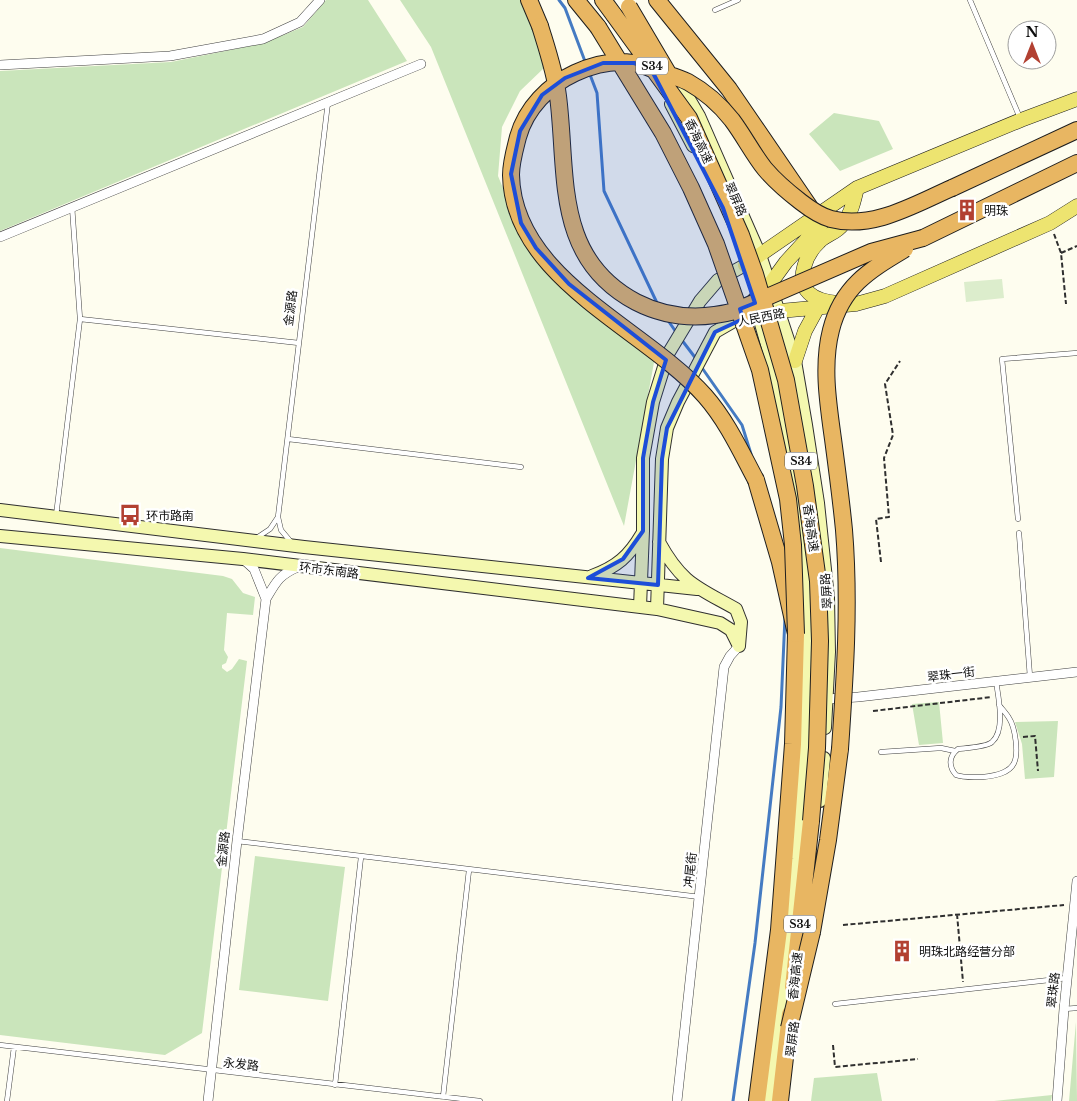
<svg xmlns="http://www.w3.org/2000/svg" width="1077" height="1101" viewBox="0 0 1077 1101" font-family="'Libre Baskerville','Noto Sans SC',serif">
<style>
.green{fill:#cae5bb}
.pitch{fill:#dcedcc}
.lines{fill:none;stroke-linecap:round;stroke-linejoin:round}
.stream{stroke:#457bc2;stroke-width:3}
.service-casing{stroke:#404040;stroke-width:5.5}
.minor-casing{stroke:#404040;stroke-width:10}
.secondary-casing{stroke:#2f2f2f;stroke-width:14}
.primary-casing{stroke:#1e1e1e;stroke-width:15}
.motorway-casing{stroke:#1e1e1e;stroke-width:18}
.path{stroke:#2f2f2f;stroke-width:2;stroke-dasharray:5 2.5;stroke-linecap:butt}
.service{stroke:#fff;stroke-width:4.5}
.minor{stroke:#fff;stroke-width:9}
.secondary{stroke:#f4f8af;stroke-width:12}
.primary{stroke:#ede470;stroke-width:14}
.motorway{stroke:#e8b662;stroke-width:16}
.motorway-bridge-casing{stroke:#1e1e1e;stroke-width:18;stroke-linecap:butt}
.motorway-bridge{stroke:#e8b662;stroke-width:16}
.marked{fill:#1d4ed8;fill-opacity:0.2;stroke:#1d4ed8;stroke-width:4;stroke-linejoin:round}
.labels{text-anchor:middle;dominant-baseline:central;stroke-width:5;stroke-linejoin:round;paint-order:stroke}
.shield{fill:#fff;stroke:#565656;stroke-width:1}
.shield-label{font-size:11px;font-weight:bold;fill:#0d0d0d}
.street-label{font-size:12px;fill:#0d0d0d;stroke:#fff}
.poi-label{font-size:12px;fill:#0d0d0d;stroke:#fff;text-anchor:start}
</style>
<rect width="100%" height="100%" fill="#fefdef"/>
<!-- green -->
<path class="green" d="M326,0H368L407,61L0,231V71L171,62L264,43L303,27Z
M400,0H524L545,67L520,91L502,127L498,176L523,237L655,357L624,526L431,47Z
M834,113L879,121L893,149L840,171L809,134Z
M0,548L223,576L232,579L243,593L255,597L253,615L227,613L224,650L228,657L226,663L222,665V668L227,672L232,669L239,659L247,661L202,1033L165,1055L0,1035Z
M939,702L943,743L919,745L912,704Z
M1058,721L1054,777L1025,779L1022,744L1015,722Z
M255,856L345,867L328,1001L239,990Z
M1076,1022L1077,1101H1069Z
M877,1073L882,1101H811L814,1078Z
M1052,1095L1051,1101H994Z"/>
<!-- pitch -->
<path class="pitch" d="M1002,279L1004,298L966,302L964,282Z"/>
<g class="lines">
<!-- stream -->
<path class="stream" d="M559,0L565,8L586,64
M589,72L597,93L604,191L658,305
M667,319L676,332
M681,339L697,360
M700,365L742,425L751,454
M733,1101L755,943L781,707L785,617"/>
<!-- service casing -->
<g class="service-casing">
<path id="service" d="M970,0L1020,118
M715,10L738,0
M72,206L80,319L299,343
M288,439L521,467
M56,516L80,319
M278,517L328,102
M1018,519L1002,359L1077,353
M1019,533L1030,677
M258,537L270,529L278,517L281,530L291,542
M996,681C998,696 1006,730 992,742C987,747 966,748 958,749C949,756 948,766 956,775C964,778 974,777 983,777C993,776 1009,774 1014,763C1019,753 1015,727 1009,718C1006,713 1002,709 999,705
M881,752L941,748L955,751
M237,841L700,897
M835,1004L1067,978
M1064,1009L1077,1008
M0,1045L480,1101
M335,1085L361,857
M443,1097L469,870
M7,1101L14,1047"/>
</g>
<!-- minor casing -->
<g class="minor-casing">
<path id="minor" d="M0,65L170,56L263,39L300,22L320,0
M0,237L421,64
M243,559L254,569L266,599
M827,699L858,697L1077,672
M208,1101L237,841L266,599C276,582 279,575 298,567
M677,1101L724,667L730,656L739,646
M1057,1101L1064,1009L1077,881"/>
</g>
<!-- secondary casing -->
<g class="secondary-casing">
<path id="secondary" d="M675,75L699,116L760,255L795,361L806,425L818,503L828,598L829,652L825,728
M671,104L693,146
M754,299L773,366L790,450L804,559L806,633L802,784L797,859L790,931L768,1101
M0,510L304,547L697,589
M0,536L243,559L657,609L720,623L731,630L739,646
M659,542C682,584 697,587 736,609L741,622L739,646
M592,576C617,567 629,556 642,534
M640,607L643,531V458L653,402L668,354L700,301L718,280L745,265
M657,609L662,459L667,428L678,402L715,332L734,321L750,317
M820,801L824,758"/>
</g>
<!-- primary casing -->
<g class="primary-casing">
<path id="primary" d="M745,265L857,188L1021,120L1077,99
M838,303C828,302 816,300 809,293C795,279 807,253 819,242C826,234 836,234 843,224C851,214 854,201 857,188
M763,304L770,284L786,262L830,214
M780,311L856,304L885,296L1050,223L1077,206
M795,361L805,331L817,309"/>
</g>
<!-- motorway casing -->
<g class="motorway-casing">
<path id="motorway" d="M529,0L540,26
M576,0L598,27
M603,0L614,15
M657,0L729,89L809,206
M952,188L1077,130
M923,238L1077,163
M756,480L780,562L796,634L793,744L779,930L757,1101
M812,932L828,840L840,749
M793,987L811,821
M780,1101L790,1014"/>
</g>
<!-- path -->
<path class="path" d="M1054,234L1061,253L1066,304
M1061,253L1077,246
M881,562L876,519L889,517L884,458L893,435L885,384L900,361
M873,711L992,697
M1023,737L1035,736L1038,771
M957,914L963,982
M843,925L1064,905
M833,1045L835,1067L918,1059"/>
<!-- service -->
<use href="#service" class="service"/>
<!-- minor -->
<use href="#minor" class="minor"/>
<!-- secondary -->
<use href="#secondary" class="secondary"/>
<!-- primary -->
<use href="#primary" class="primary"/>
<!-- motorway -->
<use href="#motorway" class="motorway"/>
<!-- motorway-bridge casing -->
<g class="motorway-bridge-casing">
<path id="motorway-bridge" d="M629,7L668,73
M614,15L689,118L741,235L755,274L786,380L805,486L818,581L820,641L817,748L811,821
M540,26C547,49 555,72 558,96C568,174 553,258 636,302C667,318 701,320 735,311L871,252L923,238
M598,27L663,133L691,188L716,244L760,370L788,499L793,545L796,634
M756,480C741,452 727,421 705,396C645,328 513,279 511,175C511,162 515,149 518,137C526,108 549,85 575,73C593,65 613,60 632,63C640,63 648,68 655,70C666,74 678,77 688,82C704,91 721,106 732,120C744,136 753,154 765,169C776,182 788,192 801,202C810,209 820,216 831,219C873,230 915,204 952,188
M840,749C845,676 850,603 844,530C841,499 837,469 833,439C828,403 822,365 831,330C842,286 870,270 905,249
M789,1028L812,932"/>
</g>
<!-- motorway-bridge -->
<use href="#motorway-bridge" class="motorway-bridge"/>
</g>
<!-- marked area -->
<path class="marked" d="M603,63H634L651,69L723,208L755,303L740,309L743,319L715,332L667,428L662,459L658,585L588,578L623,559L643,531V458L653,402L666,360L569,284L536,248L521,223L511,174L520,131L542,95L565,78Z"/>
<!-- icons -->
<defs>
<g id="building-bare" transform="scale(1.725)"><path d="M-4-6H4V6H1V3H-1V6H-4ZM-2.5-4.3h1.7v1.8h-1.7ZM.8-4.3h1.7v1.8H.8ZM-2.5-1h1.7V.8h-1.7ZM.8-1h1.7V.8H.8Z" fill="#b24031" stroke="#fff" stroke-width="2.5" paint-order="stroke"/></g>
<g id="bus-bare" transform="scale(1.725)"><path d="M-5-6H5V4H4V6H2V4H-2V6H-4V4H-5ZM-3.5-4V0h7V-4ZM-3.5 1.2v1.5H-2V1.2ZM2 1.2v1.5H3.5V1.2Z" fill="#b24031" stroke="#fff" stroke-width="2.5" paint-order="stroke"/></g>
</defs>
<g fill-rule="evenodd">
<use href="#building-bare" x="967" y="210"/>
<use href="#bus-bare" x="130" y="515"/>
<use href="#building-bare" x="902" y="951"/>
</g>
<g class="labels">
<!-- shield labels -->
<g class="shield">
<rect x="636" y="57.5" width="32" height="17" rx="4"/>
<rect x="785" y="452.5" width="32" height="17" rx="4"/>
<rect x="784" y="915.5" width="32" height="17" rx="4"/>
</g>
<g class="shield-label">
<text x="652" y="66">S34</text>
<text x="801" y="461">S34</text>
<text x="800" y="924">S34</text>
</g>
<!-- street labels -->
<g class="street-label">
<text transform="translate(699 141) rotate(65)">香海高速</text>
<text transform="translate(736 199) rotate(66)">翠屏路</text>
<text transform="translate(290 308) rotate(-83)">金源路</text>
<text transform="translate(761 317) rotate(-11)">人民西路</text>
<text transform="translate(811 528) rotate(82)">香海高速</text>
<text transform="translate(329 570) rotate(7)">环市东南路</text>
<text transform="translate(826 591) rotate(-94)">翠屏路</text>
<text transform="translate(951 674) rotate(-7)">翠珠一街</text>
<text transform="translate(223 849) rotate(-84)">金源路</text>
<text transform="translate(690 870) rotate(-84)">冲尾街</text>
<text transform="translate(795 976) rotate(-84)">香海高速</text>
<text transform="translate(1053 990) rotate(-84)">翠珠路</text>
<text transform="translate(792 1039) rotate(-83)">翠屏路</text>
<text transform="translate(241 1064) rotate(6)">永发路</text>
</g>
<!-- poi labels -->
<g class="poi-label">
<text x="984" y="210">明珠</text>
<text x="146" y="515">环市路南</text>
<text x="919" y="951">明珠北路经营分部</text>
</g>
</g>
<!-- north arrow -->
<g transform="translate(1032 45)"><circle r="24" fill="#ffffff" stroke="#9e9e9e"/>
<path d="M0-4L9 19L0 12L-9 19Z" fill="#b24031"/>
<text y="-8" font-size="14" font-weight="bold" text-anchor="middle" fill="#0d0d0d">N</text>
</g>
</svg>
